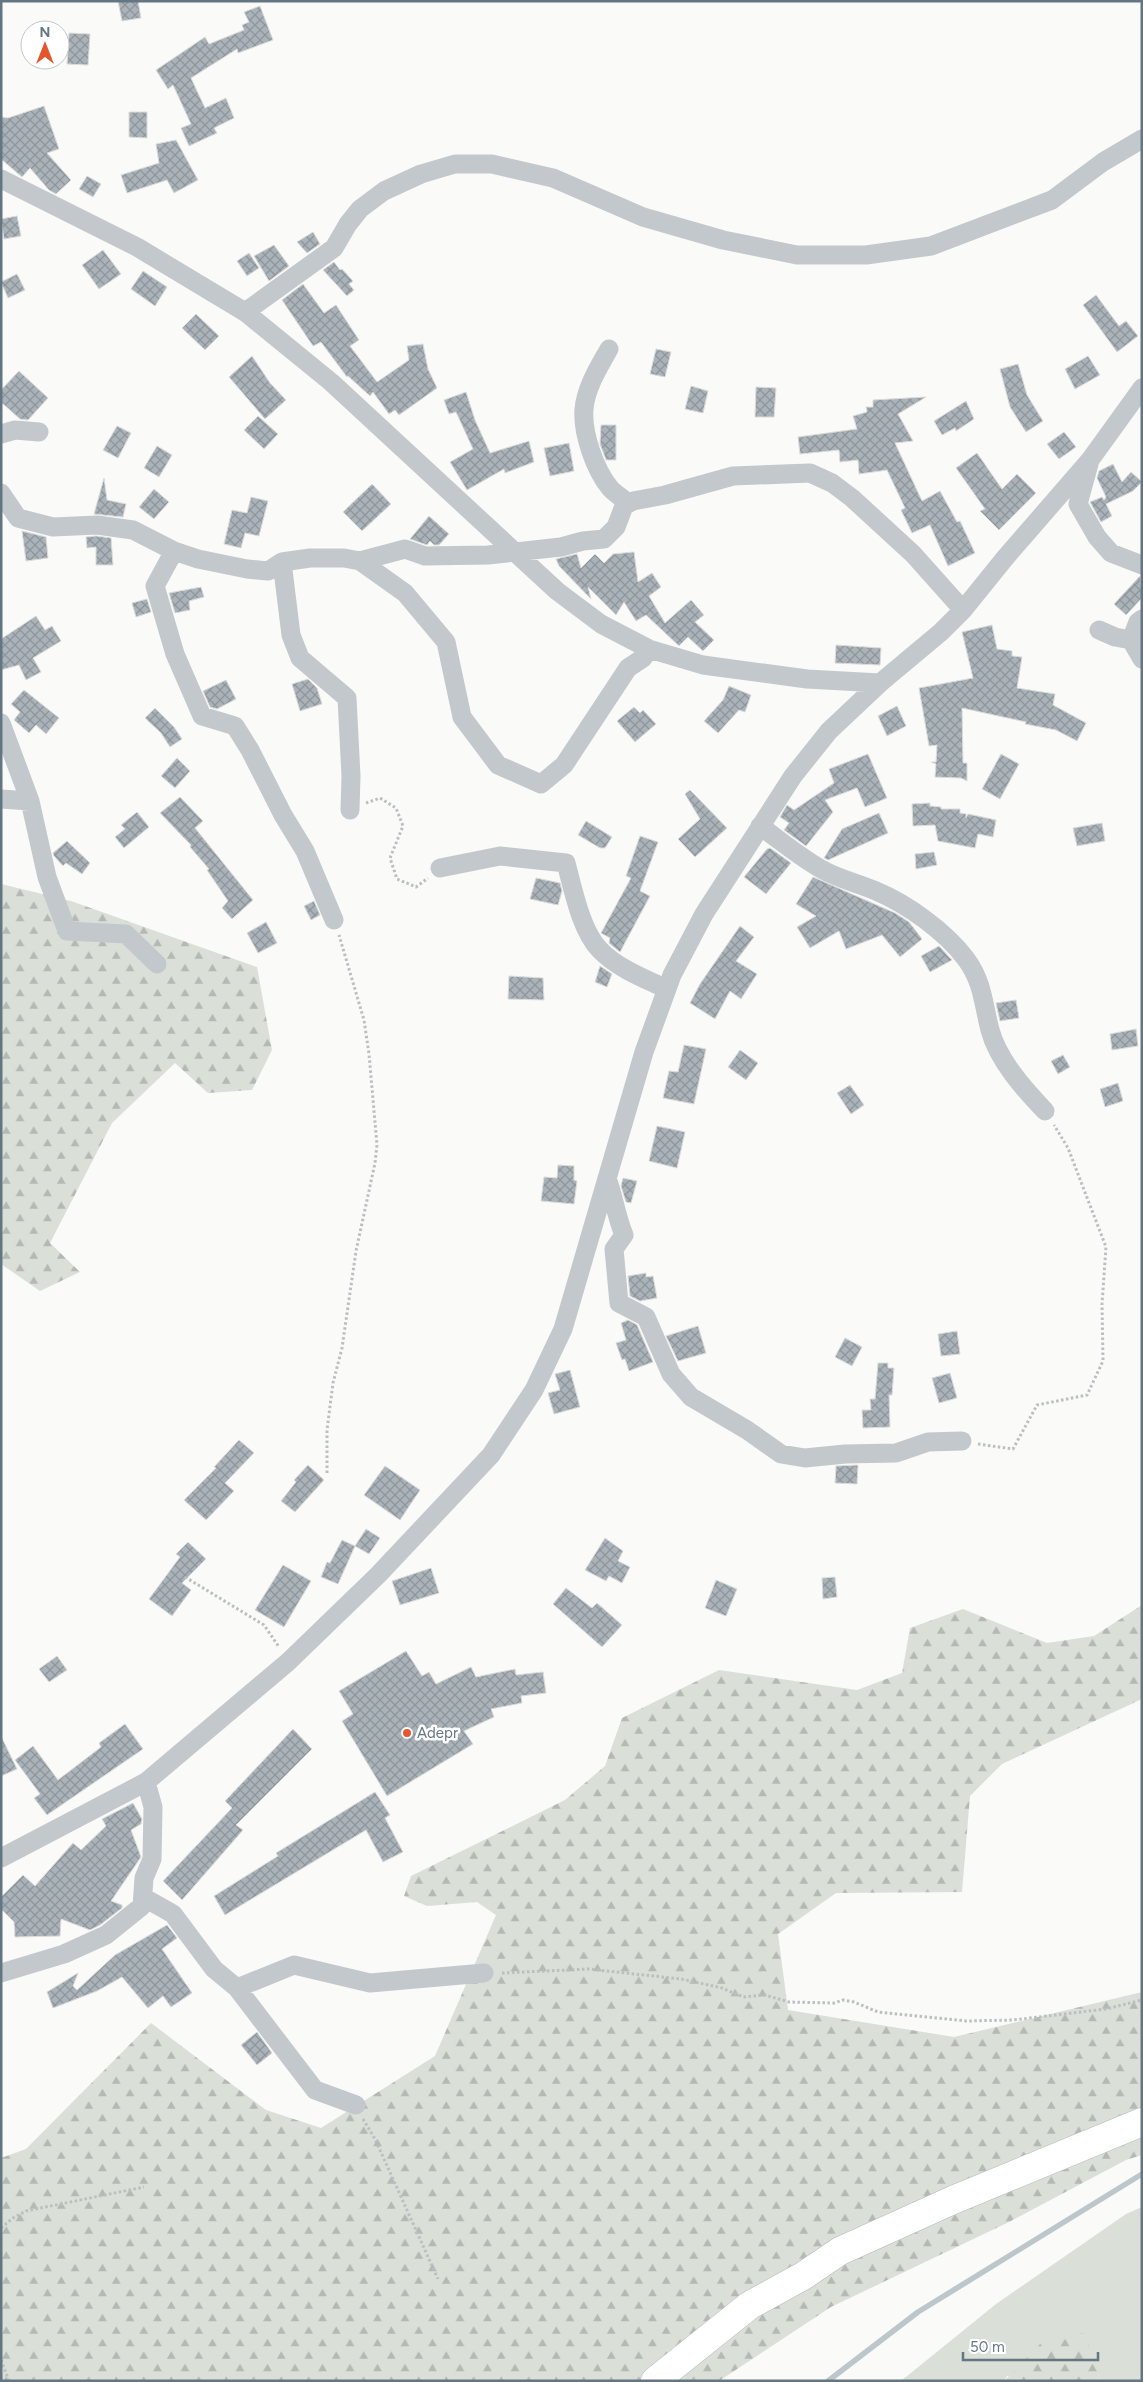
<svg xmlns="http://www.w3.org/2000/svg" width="1143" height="2382" viewBox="0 0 1143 2382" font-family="Figtree,sans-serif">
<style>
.grass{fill:#dadfd7}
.forest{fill:url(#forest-firs)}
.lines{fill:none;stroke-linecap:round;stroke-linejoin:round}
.stream{stroke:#bbc7cb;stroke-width:5.5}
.building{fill:url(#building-cross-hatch);stroke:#dcdcda}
.trunk-casing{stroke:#b4b9bd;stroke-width:29}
.path{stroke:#bbbfc2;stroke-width:3;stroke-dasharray:2.5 2.5;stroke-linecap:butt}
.minor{stroke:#c3c8cc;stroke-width:19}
.trunk{stroke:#fff;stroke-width:28}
.poi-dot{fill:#e4572e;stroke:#fff;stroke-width:2}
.labels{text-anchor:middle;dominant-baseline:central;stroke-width:5;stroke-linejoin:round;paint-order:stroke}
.poi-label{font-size:15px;fill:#657683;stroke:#fff;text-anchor:start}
</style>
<defs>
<pattern id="forest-firs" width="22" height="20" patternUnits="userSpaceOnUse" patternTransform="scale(1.25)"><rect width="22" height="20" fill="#dadfd7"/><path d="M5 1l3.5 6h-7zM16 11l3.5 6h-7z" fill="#b4b9b4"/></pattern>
<pattern id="building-cross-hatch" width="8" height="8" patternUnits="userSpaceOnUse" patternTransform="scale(1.25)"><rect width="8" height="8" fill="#aab3b9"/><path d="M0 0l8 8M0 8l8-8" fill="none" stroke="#8e969c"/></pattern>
</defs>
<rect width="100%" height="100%" fill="#fafaf8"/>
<!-- grass -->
<path class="grass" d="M1142,2207V2381H1096L1099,2374L1007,2376L1004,2381H901L996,2304L1126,2214Z"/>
<!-- forest -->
<path class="forest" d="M1,884L71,901L257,967L272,1050L252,1090L208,1093L175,1063L112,1123L50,1243L80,1272L40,1291L1,1264Z
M1142,1605V1699L1002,1764L970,1796L962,1892L836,1893L778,1934L788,2010L954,2037L1142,1992V2155L1126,2160L1009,2222L831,2307L719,2381H1V2158L26,2149L151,2023L266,2110L321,2128L435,2056L496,1915L477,1902L427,1906L404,1896L411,1876L565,1800L605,1766L622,1718L719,1670L857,1690L902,1673L910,1628L963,1609L1047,1643L1094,1636Z
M1084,2333L1099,2374L1096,2381H1004L1042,2342Z"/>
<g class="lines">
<!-- stream -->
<path class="stream" d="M828,2381L918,2312L1142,2174"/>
</g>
<!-- building -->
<path class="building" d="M118,1H138L141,18L122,21Z
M260,6L273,40L238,53L237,49L191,78L205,108L226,98L234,118L214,128L217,133L189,146L181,128L191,124L173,85L168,89L156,70L205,37L209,44L244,30L242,25L249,22L244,12Z
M69,33L90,34L88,65L67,64Z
M44,106L59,149L47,153L71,180L56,194L49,190L30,168L22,177L1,159V117L8,118Z
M129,112H147V138L129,137Z
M176,140L198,180L174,193L167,180L127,193L121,175L159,163L156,144Z
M87,176L101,184L93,197L79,189Z
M17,216L21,236L4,239L1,219Z
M313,232L320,244L307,253L297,242Z
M274,245L289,266L269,281L254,256Z
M103,250L121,274L99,289L82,265Z
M249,253L259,268L247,276L237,261Z
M334,262L340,270L342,269L353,281L349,284L354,290L347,296L323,270Z
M143,271L167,287L155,306L131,289Z
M17,274L25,290L8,298L1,282Z
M303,284L324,313L336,305L359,340L350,346L377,382L409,360L407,346L423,344L428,369L437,388L399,415L395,410L389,414L373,392L370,396L348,376L347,377L321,342L313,346L282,300Z
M1096,295L1119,326L1126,321L1138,336L1117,352L1083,305Z
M196,314L219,336L205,350L182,328Z
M656,349L671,352L665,377L650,374Z
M252,356L270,383L286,400L265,419L229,377Z
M1088,356L1100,375L1075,389L1065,369Z
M1018,364L1027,395L1043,421L1026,432L1010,407L1000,369Z
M19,371L48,398L28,420L20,419L1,402V390Z
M691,386L708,391L703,413L685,409Z
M756,387L776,388L774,417H755Z
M466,392L475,420L490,453L529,441L534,462L505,473L504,469L467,490L450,462L473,449L456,412L449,414L444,400Z
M926,397L898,414L913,441L895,443L922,501L940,491L957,522L960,521L975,553L948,566L930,525L912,533L901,510L905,508L887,470L859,474L858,460L840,462L839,450L800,454L798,437L857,429L853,416L867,412L866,407H873V400Z
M966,401L974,419L956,431L955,428L942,435L934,421Z
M258,416L278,434L264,449L244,430Z
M601,425H616V460H606L605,457L600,444Z
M117,426L131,433L118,458L103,450Z
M1064,432L1076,447L1059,459L1047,444Z
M569,443L574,471L550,476L544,448Z
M157,446L172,455L159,477L144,468Z
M977,453L1002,489L1017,474L1036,493L999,530L980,511L985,509L956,468Z
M1113,464L1122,482L1131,472L1142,482L1133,491L1106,504L1112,516L1101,522L1090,502L1102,497L1104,500L1106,497L1097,478L1099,471Z
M104,478L107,500L126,504L123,517L94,514Z
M372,484L391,504L362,531L343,512Z
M154,489L169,502L154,519L139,507Z
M251,497L268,501L259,536L245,533L241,548L224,544L232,510L247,513Z
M429,516L449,534L439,545H434L430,541L427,545L410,539Z
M22,531L46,537L48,558L26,561Z
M96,536L111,538L113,565H96V547L87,548L86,537Z
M634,552L638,582L652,573L661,587L649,596L665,623L691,600L704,615L695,622L714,640L703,651L688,637L679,646L646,615L636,621L624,602L616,615L588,587L591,599L559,566L556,559L577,554L581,568L595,554L604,563L613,554Z
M1140,576L1142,598L1126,615L1114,604Z
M201,587L204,597L189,601L190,610L175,613L169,593Z
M147,599L151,612L136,617L132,603Z
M36,616L45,630L52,626L61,641L33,658L41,672L26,680L19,665L1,670V639Z
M992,625L997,649L1012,651V656L1022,657L1017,688L1055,694L1053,705L1086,723L1077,741L1056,730L1025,724L1026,722L962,708L963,763H967V781L961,778L935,777L936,764L931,762H936L937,745L929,746L919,688L973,678L962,632Z
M836,645L881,648L880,665L835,663Z
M308,679L317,688L322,704L300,711L292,684Z
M226,680L236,699L217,709L210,707L203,691Z
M729,686L751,695L745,712L739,710L718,733L704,721L723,700Z
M24,690L59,718L46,734L36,725L29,733L14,720L20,712L11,704Z
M897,706L906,726L887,736L878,716Z
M634,707L640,713L643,710L656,724L635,742L617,721Z
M155,708L174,727L182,739L170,747L161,733L145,718Z
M868,754L887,798L865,807L857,788L825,800L833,812L806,846L784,830L789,823L780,817L787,805L794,810L834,783L829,769Z
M1001,754L1019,764L1000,799L982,789Z
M177,758L190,771L175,788L161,776Z
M690,790L727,828L695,857L678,839L700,819L685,794Z
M180,797L203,821L195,828L253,900L232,919L222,908L228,901L207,870L209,869L190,847L191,845L160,813Z
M930,803V806L941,807V809H960V813L966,814V818L968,814L996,820L993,837L978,834L975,848L938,841L935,825L913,826L912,804Z
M137,812L149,827L124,848L115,837L125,829L121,825Z
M879,813L888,833L828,860L824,858L842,829Z
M586,821L612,837L605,848H600L578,835Z
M1102,823L1105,841L1077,846L1073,828Z
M640,836L658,842L640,891L650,896L620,952L609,943L610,938L601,933L631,878L626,876Z
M67,841L90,863L82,874L66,863L63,866L54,856L53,853Z
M770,848L791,863L766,894L744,877L767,849Z
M934,852L937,865L916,869L915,854Z
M813,877L895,913L909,922L922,939L900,957L882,935L846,949L839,931L810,948L797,927L816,916L796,904Z
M536,878L560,883L562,891L558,905L530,899Z
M314,901L320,915L311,920L304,906Z
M266,922L277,943L258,953L247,933Z
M740,926L754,937L736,961L757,974L741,999L730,991L715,1019L690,1003L700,984Z
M939,946L952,960L930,972L921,956Z
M600,966L612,974L607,987L595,982Z
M509,976L543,978L544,1000L508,999Z
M1016,1000L1019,1018L1000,1021L996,1003Z
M1136,1029L1138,1046L1112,1050L1110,1034Z
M684,1045L706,1049L694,1104L663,1098L669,1071L678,1072Z
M740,1050L758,1063L746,1080L728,1067Z
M1063,1055L1070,1067L1058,1074L1051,1061Z
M1118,1083L1123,1101L1105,1107L1100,1089Z
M850,1085L864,1105L851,1114L837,1093Z
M657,1126L685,1132L677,1168L649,1161Z
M558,1165L574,1166V1180L577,1181L574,1204L541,1201L544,1177L557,1178Z
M623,1178L637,1181L631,1203L626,1202L621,1186Z
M646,1273V1277L653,1276L657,1298L640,1301L630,1296L628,1276Z
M628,1320L637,1325L653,1362L629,1371L625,1359L622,1360L616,1343L626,1340L621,1323Z
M698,1326L706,1353L678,1361L666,1336Z
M957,1331L960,1354L941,1356L938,1334Z
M845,1338L862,1347L852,1366L835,1357Z
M878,1363H888V1368H894L892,1395H889L890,1427L863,1428L862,1410H871L870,1399H875Z
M570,1370L580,1407L554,1414L548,1393L560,1390L555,1374Z
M950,1373L957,1398L939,1403L932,1378Z
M239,1440L254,1453L225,1483L234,1491L206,1520L184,1500L216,1468L214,1467Z
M308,1465L324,1480L295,1512L281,1501L296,1482L294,1480Z
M858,1465L857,1484L835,1483L836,1466Z
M385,1466L420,1490L400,1520L364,1495Z
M366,1529L380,1538L369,1554L355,1546Z
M605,1538L623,1551L618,1561L630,1567L622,1583L609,1576L606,1581L585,1570Z
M342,1540L355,1546L338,1584L321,1577L327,1562L330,1563Z
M188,1542L206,1559L182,1583L191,1590L172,1616L149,1599L180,1557L176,1554Z
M283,1565L311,1581L284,1627L255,1610Z
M431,1568L439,1593L400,1605L392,1581Z
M835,1577L837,1597L823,1599L822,1578Z
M716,1580L737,1589L726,1616L705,1608Z
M566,1588L592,1608L597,1603L622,1625L602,1647L553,1604Z
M406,1651L422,1676L429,1672L436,1684L471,1667L476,1677L515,1669L516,1675L543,1672L546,1693L521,1696L522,1703L491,1709L494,1717L464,1731L473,1744L387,1796L342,1721L353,1714L339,1691Z
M57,1656L67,1670L49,1682L39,1669Z
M125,1724L143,1749L47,1815L34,1798L40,1794L15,1760L33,1746L58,1780L101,1747L99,1743Z
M293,1729L312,1749L236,1825L243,1830L182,1900L163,1881L232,1808L225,1801Z
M1,1736L17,1769L1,1776Z
M375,1792L390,1815L385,1818L403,1852L383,1862L366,1830L225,1915L214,1896L278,1856L276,1853Z
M133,1803L142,1819L141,1824L131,1830L141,1857L111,1901L122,1905V1908L100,1925L90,1930L61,1919L60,1936L15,1937L14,1922L1,1909V1897L23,1875L35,1886L73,1843L81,1850L106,1826L102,1819Z
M167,1925L177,1938L162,1949L192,1993L171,2007L163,1996L148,2008L122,1977L97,1991L53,2008L47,1992L78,1973L73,1986L77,1990L115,1955Z
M257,2032L272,2053L257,2065L241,2045Z"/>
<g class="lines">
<!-- trunk casing -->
<g class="trunk-casing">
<path id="trunk" d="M655,2381L750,2305L803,2276L840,2251L953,2200L1142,2122"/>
</g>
<!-- path -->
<path class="path" d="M366,803L380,798L396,808L403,826L390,858L397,879L416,887L428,878
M978,1444L1013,1449L1037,1405L1087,1395L1103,1361L1102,1304L1106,1247L1068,1148L1054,1125
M327,1473V1430L333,1383L342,1348L356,1251L375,1163L377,1145L369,1054L364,1020L339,935
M185,1577L264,1625L279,1647
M502,1973L589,1969L681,1979L722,1988L743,1997L765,1995L789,2002L834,2003L843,2000L854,2002L878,2012L966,2021L1013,2020L1106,2009L1142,2000
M363,2119L375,2139L438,2279
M1,2228L13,2218L26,2211L144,2187
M1,2360L9,2381"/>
<!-- minor -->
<path class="minor" d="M1,179L137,247L245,312L331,382L557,591L601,624L649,649L703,665L807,679L880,683
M245,312L334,248L348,224L360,209L384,191L421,174L455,164H492L553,178L643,217L723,240L797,255H866L931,246L1052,200L1103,162L1142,139
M609,349C599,367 586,387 584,409C582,433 595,470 610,488C615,494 623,498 628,503
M1,434L15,430L39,432
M1089,464L1078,504L1097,537L1111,553L1142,565
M1,493L18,518L53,527L97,525L133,530L174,551L198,559L247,569L268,571L282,562
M174,551L155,586L175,654L202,716L235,726L250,750L283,815L305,851L334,920
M360,561L405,549L425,556L488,555L561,547L583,541L604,539L616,527L624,506L633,501L665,495L733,476L810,473L832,483L852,498L913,554L963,610
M1099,630L1115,637L1131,640L1138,622L1142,619
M1131,640L1142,659
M1,723L30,801L47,877L67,931L126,934L157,964
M1,799L30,801
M350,810L351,776L347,698L300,658L291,635L282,562L310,558H344L360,561L405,593L446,642L462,717L498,765L541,784L564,765L628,668L643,658L649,649
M760,826C781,841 801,858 823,870C839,879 858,883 876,891C907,904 945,931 966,959C983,982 983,1003 990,1030C998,1060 1024,1089 1045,1111
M440,868L500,856L566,863C573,889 581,931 600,950C617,968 645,979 667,989
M607,1178C614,1197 616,1216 624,1235L614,1249L619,1303L646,1317L671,1374L691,1397L747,1430L781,1454L805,1458L845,1454L896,1453L928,1442L962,1441
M1,1858L146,1782L288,1662L378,1575L491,1455L534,1390L563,1329L644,1052L672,975L704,914L793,776L829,731L880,683L941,632L963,610L1005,558L1090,460L1142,388
M143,1897L173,1914L214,1969L237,1988L315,2090L356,2105
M1,1973L64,1954L106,1935L142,1906L144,1878L152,1859L153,1807L146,1782
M237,1988L294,1965L370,1983L484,1973"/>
<!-- trunk -->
<use href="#trunk" class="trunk"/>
</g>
<!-- markers -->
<circle class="poi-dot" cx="407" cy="1733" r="5"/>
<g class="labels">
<!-- poi labels -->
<g class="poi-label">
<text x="417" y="1733">Adepr</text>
</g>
</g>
<!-- border -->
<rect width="1143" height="2382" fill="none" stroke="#657683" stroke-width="5"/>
<!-- north arrow -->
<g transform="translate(45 45)"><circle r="24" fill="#ffffff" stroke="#c1c8cd"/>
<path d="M0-4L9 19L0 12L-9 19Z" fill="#e4572e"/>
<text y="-8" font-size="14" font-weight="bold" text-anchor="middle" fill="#657683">N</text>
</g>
<!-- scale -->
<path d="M963 2352v8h135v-8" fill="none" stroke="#657683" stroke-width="2.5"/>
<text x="970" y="2352" font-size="15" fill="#657683" stroke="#ffffff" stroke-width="4" paint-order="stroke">50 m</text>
</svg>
